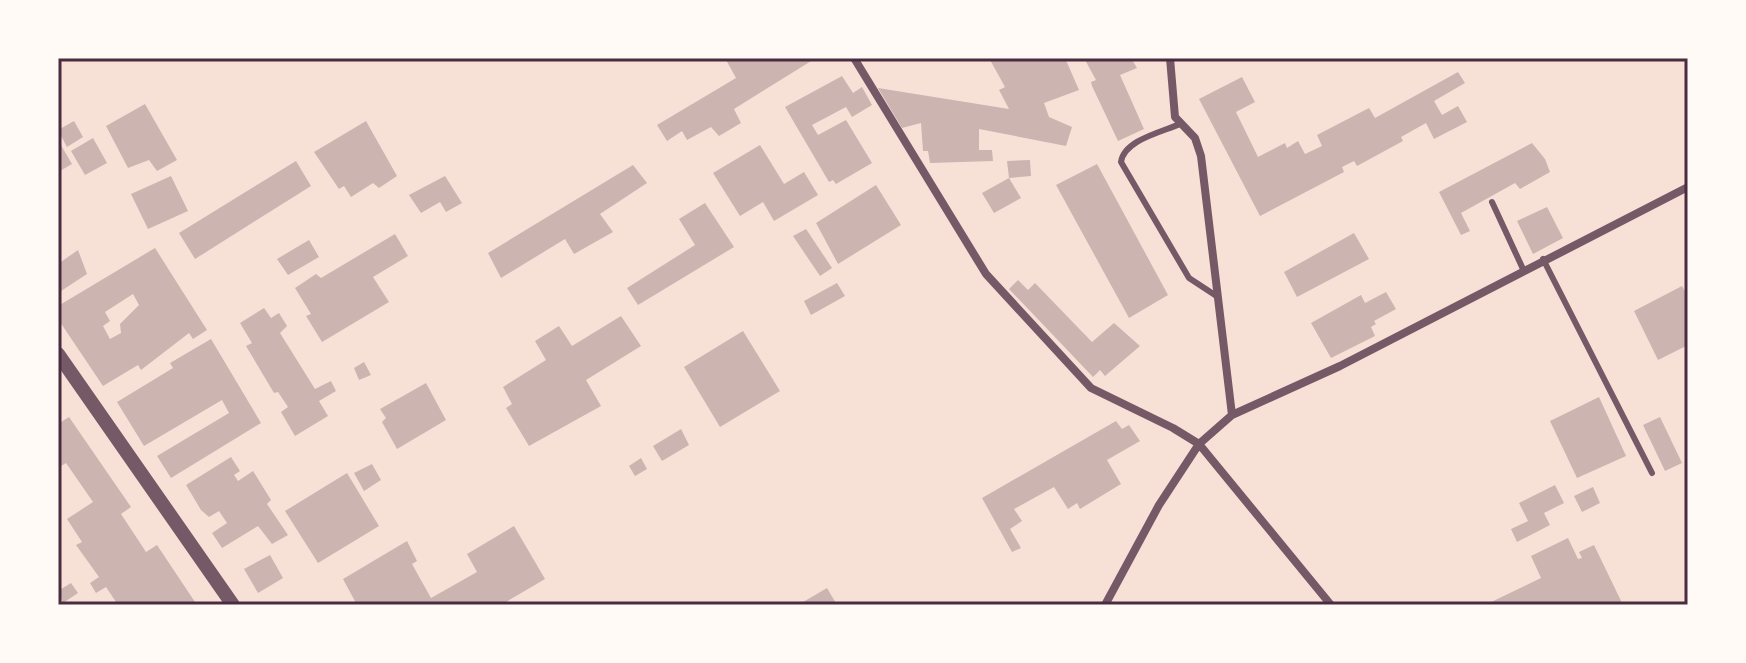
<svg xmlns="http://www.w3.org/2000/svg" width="1746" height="663" viewBox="0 0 1746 663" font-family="Lato,sans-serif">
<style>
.building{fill:#ccb4b1;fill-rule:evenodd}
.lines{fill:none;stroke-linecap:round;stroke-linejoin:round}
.service{stroke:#755966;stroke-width:6}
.minor{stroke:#755966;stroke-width:8}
.tertiary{stroke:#755966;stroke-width:14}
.neatline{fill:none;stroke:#4a2c40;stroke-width:3}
</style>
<rect width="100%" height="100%" fill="#f7e1d7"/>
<!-- building -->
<path class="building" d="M725,58H816L734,109L741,123L719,136L711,127L687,140L682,131L667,141L657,125L736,78Z
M989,58H1065L1079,90L1044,103L1049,117L1072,127L1066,146L979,129V150H992L993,161L930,163L928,151H923L921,123L902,128L878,88L1009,109L999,90L1005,87Z
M1084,58H1131L1137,68L1120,75L1144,129L1118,141L1092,86L1091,82L1096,80Z
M1458,72L1465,83L1434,101L1442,115L1458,106L1467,122L1434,139L1426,123L1401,137L1403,141L1357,166L1354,161L1342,167L1344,172L1260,216L1199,99L1242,77L1255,102L1236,112L1258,157L1285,143L1287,148L1298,141L1305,154L1322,146L1317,135L1369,108L1375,118Z
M842,76L853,93L862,87L872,105L852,117L846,107L812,125L818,135L846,120L872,163L836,184L833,180L829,182L785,107Z
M145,104L177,160L157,171L149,160L128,168L106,126Z
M74,121L83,137L67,147L58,130Z
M366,121L397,176L379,188L373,183L351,197L344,186L339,189L314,152Z
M93,138L107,163L85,175L71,151Z
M58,140L72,164L58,172Z
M1532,143L1545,159L1550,172L1520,189L1515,183L1461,213L1470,231L1461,235L1439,192Z
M760,145L784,184L804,172L818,195L774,221L763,202L740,216L713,173Z
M1030,160L1031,176L1009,178L1007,161Z
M296,161L311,186L195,259L179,233Z
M1097,164L1168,295L1129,318L1056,185Z
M633,165L647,183L600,214L613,232L574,254L565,239L501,278L488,253Z
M171,176L188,211L148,229L131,194Z
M445,176L462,203L446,212L440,202L421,213L409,195Z
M1009,178L1021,198L994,213L982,193Z
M876,185L901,225L838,264L816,223Z
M705,203L734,247L638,305L627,288L695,245L679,219Z
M1547,207L1563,238L1533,254L1517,221Z
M806,229L832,268L820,276L793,236Z
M1354,233L1369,259L1297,297L1284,272Z
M395,234L408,256L373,277L389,302L322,342L306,316L311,314L295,288L316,274L321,278Z
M309,240L319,257L288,275L277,259Z
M155,248L207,330L193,339L189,333L141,370L138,365L103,386L58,319V306ZM133,294L139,305L120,324L121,333L110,339L103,326L110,321L105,312Z
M78,250L87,274L58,293V264Z
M1018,280L1028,290L1035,283L1092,342L1114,323L1140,346L1105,376L1100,370L1093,377L1009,289Z
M837,283L845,296L811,315L804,301Z
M1682,286L1688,297V345L1658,360L1634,311Z
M1386,292L1396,309L1374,321L1376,324L1371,327L1375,336L1331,358L1311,323L1361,295L1365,303Z
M264,308L271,318L279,313L287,326L280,333L315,389L331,381L336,391L319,401L328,416L295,436L281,412L288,407L278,392L274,393L246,346L252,343L240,323Z
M621,316L641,346L586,380L601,406L529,446L506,408L512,404L503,387L546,360L535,341L559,326L572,346Z
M743,331L780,391L720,427L684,367Z
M211,339L261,423L171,478L157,456L229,413L222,400L144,446L117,402L173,368L170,363Z
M364,362L371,375L359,380L354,368Z
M426,383L446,420L397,449L382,422L386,418L380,409Z
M1599,397L1626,456L1577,478L1550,421Z
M69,417L131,507L121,514L146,552L157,545L197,605H118L106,587L96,593L90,583L99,577L76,545L82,542L67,519L93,502L66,463L58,468V424Z
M1660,417L1682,463L1665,471L1643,425Z
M1116,421L1122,429L1129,425L1140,441L1107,460L1121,484L1080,509L1077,503L1068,509L1054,487L1014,509L1022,521L1010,529L1021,548L1012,552L982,498Z
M681,429L689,445L662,461L653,446Z
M231,457L240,471L234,475L238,481L253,471L271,500L267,504L288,535L272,544L258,526L222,548L212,533L227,523L219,511L209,517L201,510L186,485Z
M641,458L647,469L635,476L629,466Z
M372,464L381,480L364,491L354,473Z
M347,473L379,526L318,563L285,511Z
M1555,485L1564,503L1544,513L1550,525L1517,542L1511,529L1528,521L1519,503Z
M1593,487L1600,503L1582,512L1574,496Z
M514,526L545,579L501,605H357L343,579L407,541L417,561L412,564L431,598L477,572L467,554Z
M1568,538L1578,559L1582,558L1579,552L1594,545L1623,605H1485L1541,578L1531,556Z
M270,555L283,578L258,593L244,569Z
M71,583L78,593L63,603L58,591Z
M827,588L837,605H798Z"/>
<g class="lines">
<!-- service -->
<path class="service" d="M1180,124C1162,132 1124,140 1121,162L1189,278L1218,297
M1492,202L1523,269
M1543,259L1652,473"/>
<!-- minor -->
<path class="minor" d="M854,58L986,274L1091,388L1173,428L1199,444L1331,605
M1170,58L1175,117L1195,138L1201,156L1232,415
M1105,605L1159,505L1199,444L1232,415L1340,366L1688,187"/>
<!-- tertiary -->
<path class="tertiary" d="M58,354L233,605"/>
</g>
<!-- border -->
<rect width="1746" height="663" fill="none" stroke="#fffaf5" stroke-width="120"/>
<rect x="60" y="60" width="1626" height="543" class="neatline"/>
</svg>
